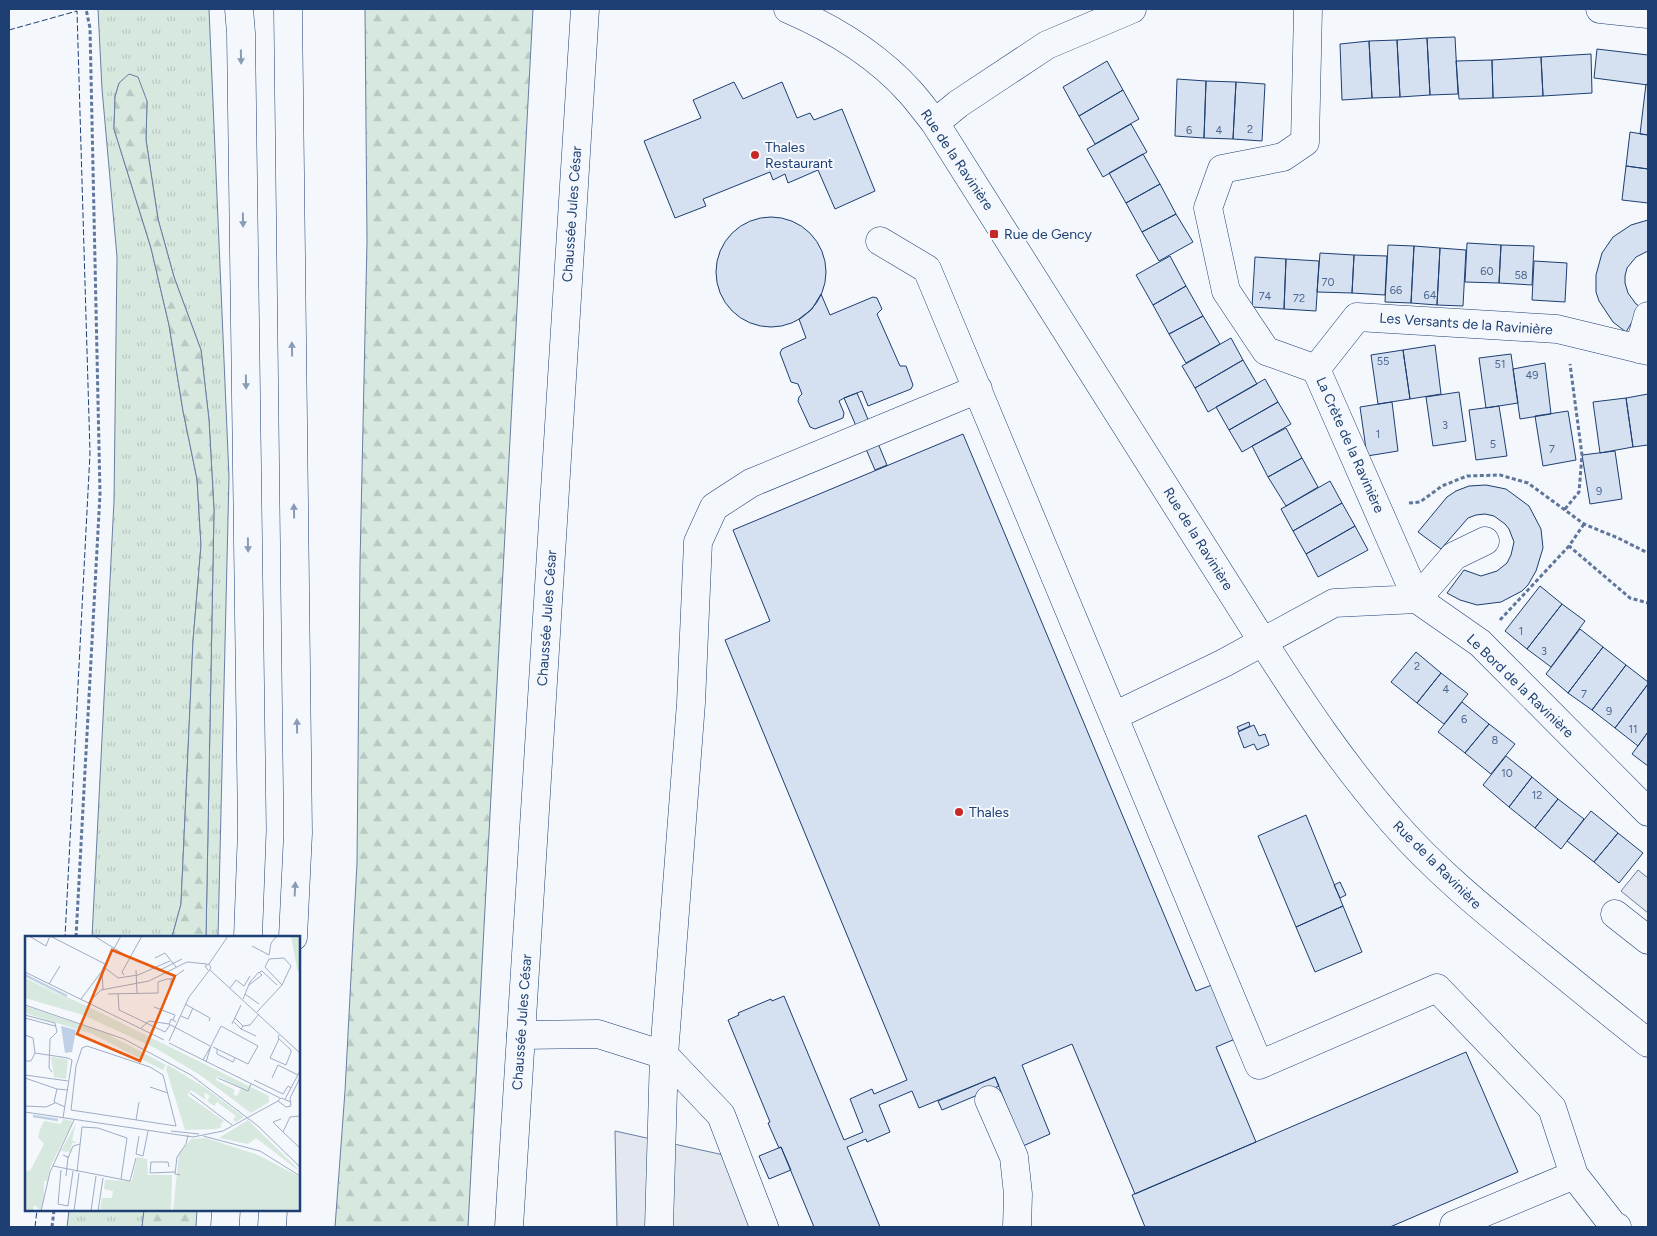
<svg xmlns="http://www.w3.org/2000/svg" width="1657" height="1236" viewBox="0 0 1657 1236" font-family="Figtree,sans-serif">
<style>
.grass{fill:url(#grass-tufts);stroke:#687fa3}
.forest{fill:url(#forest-firs);stroke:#687fa3}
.parking{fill:#e3e8f0;stroke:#687fa3}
.building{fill:#d5e0f0;stroke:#1d3f73}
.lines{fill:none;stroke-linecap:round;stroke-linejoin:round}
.minor-casing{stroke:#1d3f73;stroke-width:29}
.major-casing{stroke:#1d3f73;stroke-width:29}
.highway-casing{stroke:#1d3f73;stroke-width:29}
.path{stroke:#5e769c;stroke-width:3;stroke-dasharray:4 2.5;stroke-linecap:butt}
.minor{stroke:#f4f7fb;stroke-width:28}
.major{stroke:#f4f7fb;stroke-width:28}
.highway{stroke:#f4f7fb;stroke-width:28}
.fence{stroke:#1d3f73;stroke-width:1;stroke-dasharray:6 2.5;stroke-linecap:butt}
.oneway{fill:#889bb7}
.poi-dot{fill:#c62828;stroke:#f4f7fb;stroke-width:2}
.labels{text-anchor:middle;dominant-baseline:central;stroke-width:4;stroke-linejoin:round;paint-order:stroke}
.number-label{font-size:11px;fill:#4b6792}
.poi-label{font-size:14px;fill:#1d3f73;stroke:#f4f7fb;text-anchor:start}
.street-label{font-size:14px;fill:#1d3f73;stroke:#f4f7fb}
.inset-river{fill:none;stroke:#bed0e5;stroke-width:2.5}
.inset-road{fill:none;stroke:#9eadc5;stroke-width:1}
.view{fill:#e8590c;fill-opacity:0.15;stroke:#e8590c;stroke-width:2.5}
.inset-edge{fill:none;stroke:#1d3f73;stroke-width:2.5}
</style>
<defs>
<pattern id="grass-tufts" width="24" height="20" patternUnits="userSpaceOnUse" patternTransform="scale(1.25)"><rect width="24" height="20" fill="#d7e8df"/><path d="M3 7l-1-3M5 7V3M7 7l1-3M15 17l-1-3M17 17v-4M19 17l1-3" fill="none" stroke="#b8c8c3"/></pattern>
<pattern id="forest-firs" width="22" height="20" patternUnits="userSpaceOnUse" patternTransform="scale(1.25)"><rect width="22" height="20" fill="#d7e8df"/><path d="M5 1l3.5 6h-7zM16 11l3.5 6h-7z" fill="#b8c8c3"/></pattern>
</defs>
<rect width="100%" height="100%" fill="#f4f7fb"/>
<!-- grass -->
<path class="grass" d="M98,9H209L229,477L218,937H206L214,510L209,420L201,350L174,277L158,219L146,140L147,101L119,83L115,97L114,129L151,248L169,325L183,411L197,479L201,545L193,641L181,904L172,937H92L114,501L117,257L102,89Z
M69,1210H144L142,1227H67Z"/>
<!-- forest -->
<path class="forest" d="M365,9H533L468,1227H335L345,1091L357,863L360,564L367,241Z
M129,74L138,77L147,101L146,140L158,219L174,277L201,350L209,420L214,510L206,937H172L181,904L193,641L201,545L197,479L183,411L169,325L151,248L114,129L115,97L119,83Z
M144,1210H197L196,1227H142Z"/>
<!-- parking -->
<path class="parking" d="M1638,870L1648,878V913L1621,891Z
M615,1131L751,1161L779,1227H617Z"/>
<!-- building -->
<path class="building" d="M1455,37L1458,94L1430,95L1427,38Z
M1427,38L1430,95L1400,97L1397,40Z
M1397,40L1400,97L1372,98L1369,41Z
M1369,41L1372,98L1342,100L1340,44Z
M1597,49L1648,55V85L1594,78Z
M1591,54L1592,93L1543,96L1541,57Z
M1541,57L1543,96L1493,98L1492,60Z
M1492,60L1493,98L1459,99L1456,61Z
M1107,61L1123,90L1079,116L1063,87Z
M1177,79L1206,81L1204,138L1175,136Z
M1206,81L1236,82L1233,139L1204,138Z
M734,82L743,99L782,82L797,118L810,113L814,120L842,109L875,191L835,209L818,170L788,183L785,174L773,180L770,172L703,199L706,206L675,218L644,141L701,118L693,100Z
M1236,82L1265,84L1262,141L1233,139Z
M1646,84L1648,85V135L1640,134Z
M1123,90L1139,119L1095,144L1079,116Z
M1131,124L1147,152L1103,177L1087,149Z
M1630,132L1648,135V169L1626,166Z
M1143,154L1160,184L1126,203L1109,173Z
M1626,166L1648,169V203L1622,200Z
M1160,184L1176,214L1142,232L1126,203Z
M1176,214L1193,242L1159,261L1142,232Z
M716 272a55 55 0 1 1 110 0a55 55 0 1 1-110 0Z
M1648,220V251L1636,257L1627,268L1625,276V283L1628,293L1636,304L1641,307L1626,332L1613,322L1599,301L1596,292V275L1602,253L1613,237L1631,225Z
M1467,243L1501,245L1499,283L1465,282Z
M1388,245L1414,246L1411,303L1385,302Z
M1501,245L1534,246L1532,285L1499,283Z
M1414,246L1440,248L1437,305L1411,303Z
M1440,248L1466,250L1463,306L1437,305Z
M1320,253L1354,255L1352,293L1317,292Z
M1354,255L1387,256L1385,295L1352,293Z
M1170,256L1186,286L1153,305L1136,275Z
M1255,257L1286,259L1284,309L1252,307Z
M1286,259L1319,261L1316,311L1284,309Z
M1534,261L1567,263L1565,302L1532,300Z
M1186,286L1203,316L1169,334L1153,305Z
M821,294L830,315L873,297L877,298L882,309L877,314L900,366H906L913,385L911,389L868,406L862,391L844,398L839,401L844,413L843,418L815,429L810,427L798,401L799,397L802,394L798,384L791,382L780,353L782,349L806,338L799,319L812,309Z
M1203,316L1220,344L1186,363L1169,334Z
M1231,338L1243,360L1195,388L1182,366Z
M1435,345L1441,394L1410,399L1403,350Z
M1403,350L1410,399L1378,404L1371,355Z
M1511,354L1518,403L1486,408L1479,358Z
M1243,360L1257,384L1208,412L1195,388Z
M1545,363L1551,414L1520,419L1513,369Z
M1265,379L1278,402L1229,430L1216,407Z
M1459,392L1466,441L1433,446L1426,397Z
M857,393L887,465L875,470L844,398Z
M1648,394V445L1633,447L1626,398Z
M1626,398L1633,447L1600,453L1593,402Z
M1278,402L1291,424L1242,452L1229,430Z
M1392,402L1398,451L1367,456L1360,407Z
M1499,406L1507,456L1476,460L1469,410Z
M1568,411L1576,460L1543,466L1535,416Z
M1286,428L1302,458L1268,477L1252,446Z
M963,434L1196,991L1217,983L1240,1037L1216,1047L1256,1142L1135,1194L1072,1044L1022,1065L1050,1134L1023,1146L995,1077L919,1108L912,1091L879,1105L890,1132L867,1142L866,1139L847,1147L880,1227H814L781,1147L779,1148L768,1123L770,1122L728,1020L739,1015L738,1013L771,999L772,1001L784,996L844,1140L863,1132L850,1099L872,1089L874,1094L907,1080L725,640L770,621L733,530Z
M1615,451L1622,499L1590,504L1582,455Z
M1302,458L1318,487L1286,506L1268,477Z
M1330,481L1342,503L1293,531L1281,509Z
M1486,485L1506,489L1529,506L1541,529L1543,548L1536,571L1528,585L1522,591L1501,602L1477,605L1460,600L1447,593L1464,570L1481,576L1497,571L1507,563L1511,555L1514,542L1509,529L1505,524L1494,516L1485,514L1476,515L1468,518L1441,549L1418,532L1447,497L1456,491L1469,486Z
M1342,503L1355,526L1306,554L1293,531Z
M1355,526L1368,550L1318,577L1306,554Z
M1540,586L1562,604L1527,649L1505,631Z
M1562,604L1585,621L1551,667L1527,649Z
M1580,629L1603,647L1568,693L1546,674Z
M1603,647L1626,665L1592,710L1568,693Z
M1416,652L1441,673L1417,703L1391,682Z
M1626,665L1648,682V684L1615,728L1592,710Z
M1441,673L1468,694L1444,724L1417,703Z
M1648,684V732L1638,746L1615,728Z
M1462,702L1489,724L1465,753L1438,732Z
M1249,722L1250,726L1239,731L1237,727Z
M1489,724L1515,744L1491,774L1465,753Z
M1254,725L1259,736L1265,734L1269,745L1257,750L1254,744L1244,748L1238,732Z
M1648,732V766L1632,754Z
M1506,756L1532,777L1509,807L1483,785Z
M1532,777L1558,799L1535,828L1509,807Z
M1558,799L1584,819L1561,849L1535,828Z
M1591,811L1618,833L1594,862L1567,841Z
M1306,815L1343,906L1296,927L1258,836Z
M1618,833L1643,853L1619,883L1594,862Z
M1340,882L1346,895L1340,898L1334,885Z
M1343,906L1362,952L1315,972L1296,927Z
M1466,1052L1518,1172L1390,1227H1145L1132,1195Z
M995,1077L999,1086L942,1110L938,1101Z
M781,1147L791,1170L769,1179L759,1156Z"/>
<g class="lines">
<!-- minor casing -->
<g class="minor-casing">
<path id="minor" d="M788,9C832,28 878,56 911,93C919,102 927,113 935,123L1263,642C1303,705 1344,766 1394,823C1436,871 1484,910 1533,950C1571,981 1609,1012 1648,1043
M1308,9L1305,142L1283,157L1222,169L1208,208L1226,291L1266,351L1316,369L1417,599
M1600,9L1648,14
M935,123L958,104L1047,45L1132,9
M880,241L927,269L1259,1065L1437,988L1552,1108L1574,1175L1454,1225
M1639,349L1648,316
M1316,369L1357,317L1557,329L1648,351
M1417,599L1454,556L1485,541
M1114,716L1224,663L1334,603L1417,599L1480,643L1648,812
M1615,914L1648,940
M521,1035L598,1034L664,1055L721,1115L764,1227
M989,1100L1014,1157L1018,1194L1017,1227
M1574,1175L1613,1225L1617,1227
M659,1227L664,1055L691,703L698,542L714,507L751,483L978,389"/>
</g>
<!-- major casing -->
<g class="major-casing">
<path id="major" d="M509,1227L585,9"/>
</g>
<!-- highway casing -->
<g class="highway-casing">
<path id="highway" d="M239,9L241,33L252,830L248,937
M288,9L298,833L293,937
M225,1227L226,1210
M272,1227L273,1210"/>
</g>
<!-- path -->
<path class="path" d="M1409,503L1420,502L1442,486L1467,476L1500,475L1528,483L1584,524L1618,538L1648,553
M1565,509L1579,492L1582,455L1570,364
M1584,524L1569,546L1630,598L1648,603
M1500,620L1569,546
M76,937L100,494L90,28L86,9
M52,1227L54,1210"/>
<!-- minor -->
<use href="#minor" class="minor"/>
<!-- major -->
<use href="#major" class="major"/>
<!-- highway -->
<use href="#highway" class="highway"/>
<!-- fence -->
<path class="fence" d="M9,30L77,11L90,453L65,937
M35,1227L37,1210"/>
</g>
<!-- one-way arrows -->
<defs><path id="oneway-solid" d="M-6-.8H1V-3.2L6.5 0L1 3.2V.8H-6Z" transform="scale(1.25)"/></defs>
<g class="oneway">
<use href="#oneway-solid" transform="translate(241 57) rotate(89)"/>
<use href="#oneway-solid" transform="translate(243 220) rotate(89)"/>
<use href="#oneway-solid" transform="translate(292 349) rotate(-91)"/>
<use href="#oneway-solid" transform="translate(246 382) rotate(89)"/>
<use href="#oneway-solid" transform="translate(294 511) rotate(-91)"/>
<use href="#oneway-solid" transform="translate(248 545) rotate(89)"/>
<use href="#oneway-solid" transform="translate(297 726) rotate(-91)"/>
<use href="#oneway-solid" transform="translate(295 889) rotate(-87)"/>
</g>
<!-- markers -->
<g class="poi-dot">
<circle cx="755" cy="155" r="5"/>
<rect x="989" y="229" width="10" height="10" rx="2.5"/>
<circle cx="959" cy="812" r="5"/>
</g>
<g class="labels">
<!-- number labels -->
<g class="number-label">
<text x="1250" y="129">2</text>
<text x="1189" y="130">6</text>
<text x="1219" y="130">4</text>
<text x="1487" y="271">60</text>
<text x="1521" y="275">58</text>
<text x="1328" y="282">70</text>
<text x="1396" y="290">66</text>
<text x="1430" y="295">64</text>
<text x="1265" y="296">74</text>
<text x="1299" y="298">72</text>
<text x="1383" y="361">55</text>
<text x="1500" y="364">51</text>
<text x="1532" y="375">49</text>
<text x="1445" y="425">3</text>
<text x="1378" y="434">1</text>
<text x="1493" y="444">5</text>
<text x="1552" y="449">7</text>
<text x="1599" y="491">9</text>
<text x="1521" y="631">1</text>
<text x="1544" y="651">3</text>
<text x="1417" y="666">2</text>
<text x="1446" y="689">4</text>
<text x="1584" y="694">7</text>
<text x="1609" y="711">9</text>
<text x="1464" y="719">6</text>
<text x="1633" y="729">11</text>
<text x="1495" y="740">8</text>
<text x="1507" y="773">10</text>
<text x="1537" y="795">12</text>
</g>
<!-- poi labels -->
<g class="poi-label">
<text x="765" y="147">Thales<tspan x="765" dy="16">Restaurant</tspan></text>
<text x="1004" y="234">Rue de Gency</text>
<text x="969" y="812">Thales</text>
</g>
<!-- street labels -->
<g class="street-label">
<text transform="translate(957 160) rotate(56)">Rue de la Ravinière</text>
<text transform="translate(572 214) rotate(-86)">Chaussée Jules César</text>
<text transform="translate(1466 324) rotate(4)">Les Versants de la Ravinière</text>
<text transform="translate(1350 445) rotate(66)">La Crète de la Ravinière</text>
<text transform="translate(1198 539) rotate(58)">Rue de la Ravinière</text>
<text transform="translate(547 618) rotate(-86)">Chaussée Jules César</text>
<text transform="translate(1520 686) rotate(44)">Le Bord de la Ravinière</text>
<text transform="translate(1437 865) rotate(45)">Rue de la Ravinière</text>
<text transform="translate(522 1022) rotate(-86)">Chaussée Jules César</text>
</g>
</g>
<!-- overview -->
<g transform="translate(25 936)">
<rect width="275" height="275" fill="#f4f7fb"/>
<path d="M0,41L32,57L62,70H54ZM0,70L81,97L141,129L138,134L67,98L0,77ZM26,121L43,123L41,143L29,141ZM38,183L47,185V188L26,229L22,245H19V265L15,274L9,269L8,275H0V234L5,235L19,208L13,201L15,194L19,185L36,188ZM51,187L47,204L52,207H47L45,216L36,215ZM181,202L233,219L275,241V275H148L154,218L166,203ZM112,221L122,223L123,239H147L146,275H75L77,262H87L88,255L79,253L80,244L107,245Z" fill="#d7e8df"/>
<path d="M266,0H275V39L272,33ZM0,56L62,70L244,160V166L226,177L175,139L130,112L58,79L0,62ZM193,140L216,152L212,160L208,158L210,154L191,144ZM143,129L179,151L219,181L211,186L208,183L211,180L192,166L189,170L182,165L185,160L179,156L181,164L166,154L162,159L199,185L195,189L197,191L191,193L160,194L141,133ZM223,184L271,231L274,235L231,202L223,208L194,202Z" fill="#d7e8df" fill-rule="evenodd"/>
<path d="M0,42L54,70L0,56Z" fill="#d7e8df"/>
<path d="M36,90L51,94L47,116L40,117Z" fill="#bed0e5"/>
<path class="inset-river" d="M0,39L42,60M8,180L33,184"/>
<path class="inset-road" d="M4,0L21,10L25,0M25,0L80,28M69,0L105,22M227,10L244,19L246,7L252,0M130,22L140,17L151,31M184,28L203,0M79,31L93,42L113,39L145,25M111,34L112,57M185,34L275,117M133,35L157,23M0,36L139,104M235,36L237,35L252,49M99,39L97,36L117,0M146,43L159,34M24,48L35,30M205,52L211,44L219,50L225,40M78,53L77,34L96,0M93,57L94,74L140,96L145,89M83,58L133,57V46L142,43H146V50M220,58L234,68M56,63L77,35M218,63L225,46L234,36L237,39L224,49M63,67L76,54L124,45L162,26L182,28M160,68L185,82L184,85M0,69L99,103L166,139L233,190L275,231M129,71L150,79L148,84M232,76L257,49L240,31L244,23L259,22L266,30L257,49M0,79L30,87L32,96L25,103L24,132L27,136M156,80L163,83L168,72M0,82L30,90M208,85L216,93L218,90L210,82M151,86L146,83L144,88L185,110M207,88L216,69M218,90L225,89L234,78M116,92L124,85L144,88M216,93L231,100M0,99L8,102L10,117L6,125H0M254,103L245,122L261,129L266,116V114L253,102L254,99M144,105L164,61L186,32L184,28L180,30L183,34M144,107L255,162M62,110L125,131L138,139L151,190L46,174L51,130L57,112ZM186,110L196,90L233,110L223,128L188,111M192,113V118L208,126L210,122M10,117L43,122M178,124L186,110L181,126M0,139L43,145M0,142L32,153M193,142L223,155L226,148M247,142L253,129L273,139M229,144L258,158L263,150L266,152M125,151L143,157M165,157L207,189M260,163L275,135M266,166L256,162L253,165L261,171L266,170L265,162L275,142M0,170L21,171L30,167M40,171L29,166L32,153L43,154M0,176L168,201L198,195L253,165M275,180L265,181L258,196L275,212M38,182L47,124L43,122M256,183L248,186L258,196M111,184L114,166M146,195L174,198M114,200L111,218L118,220L123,195M178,200L235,215L275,240M38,219L43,221L41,240M43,222L48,210L55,208M28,230L105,245L111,222M144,231L143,226H126L125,237L150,236M36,234L33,268L43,270L48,235M52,236L57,191L73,192L102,202L96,243M155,239L150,238L152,221L161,208L163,199M16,275L25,236L49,184M49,275L54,237M66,275L71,240M73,275L78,242"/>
<path class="view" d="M87,14L150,40L115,125L52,98Z"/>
<rect width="275" height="275" class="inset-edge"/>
</g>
<!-- border -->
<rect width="1657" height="1236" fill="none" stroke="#1d3f73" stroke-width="20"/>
</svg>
